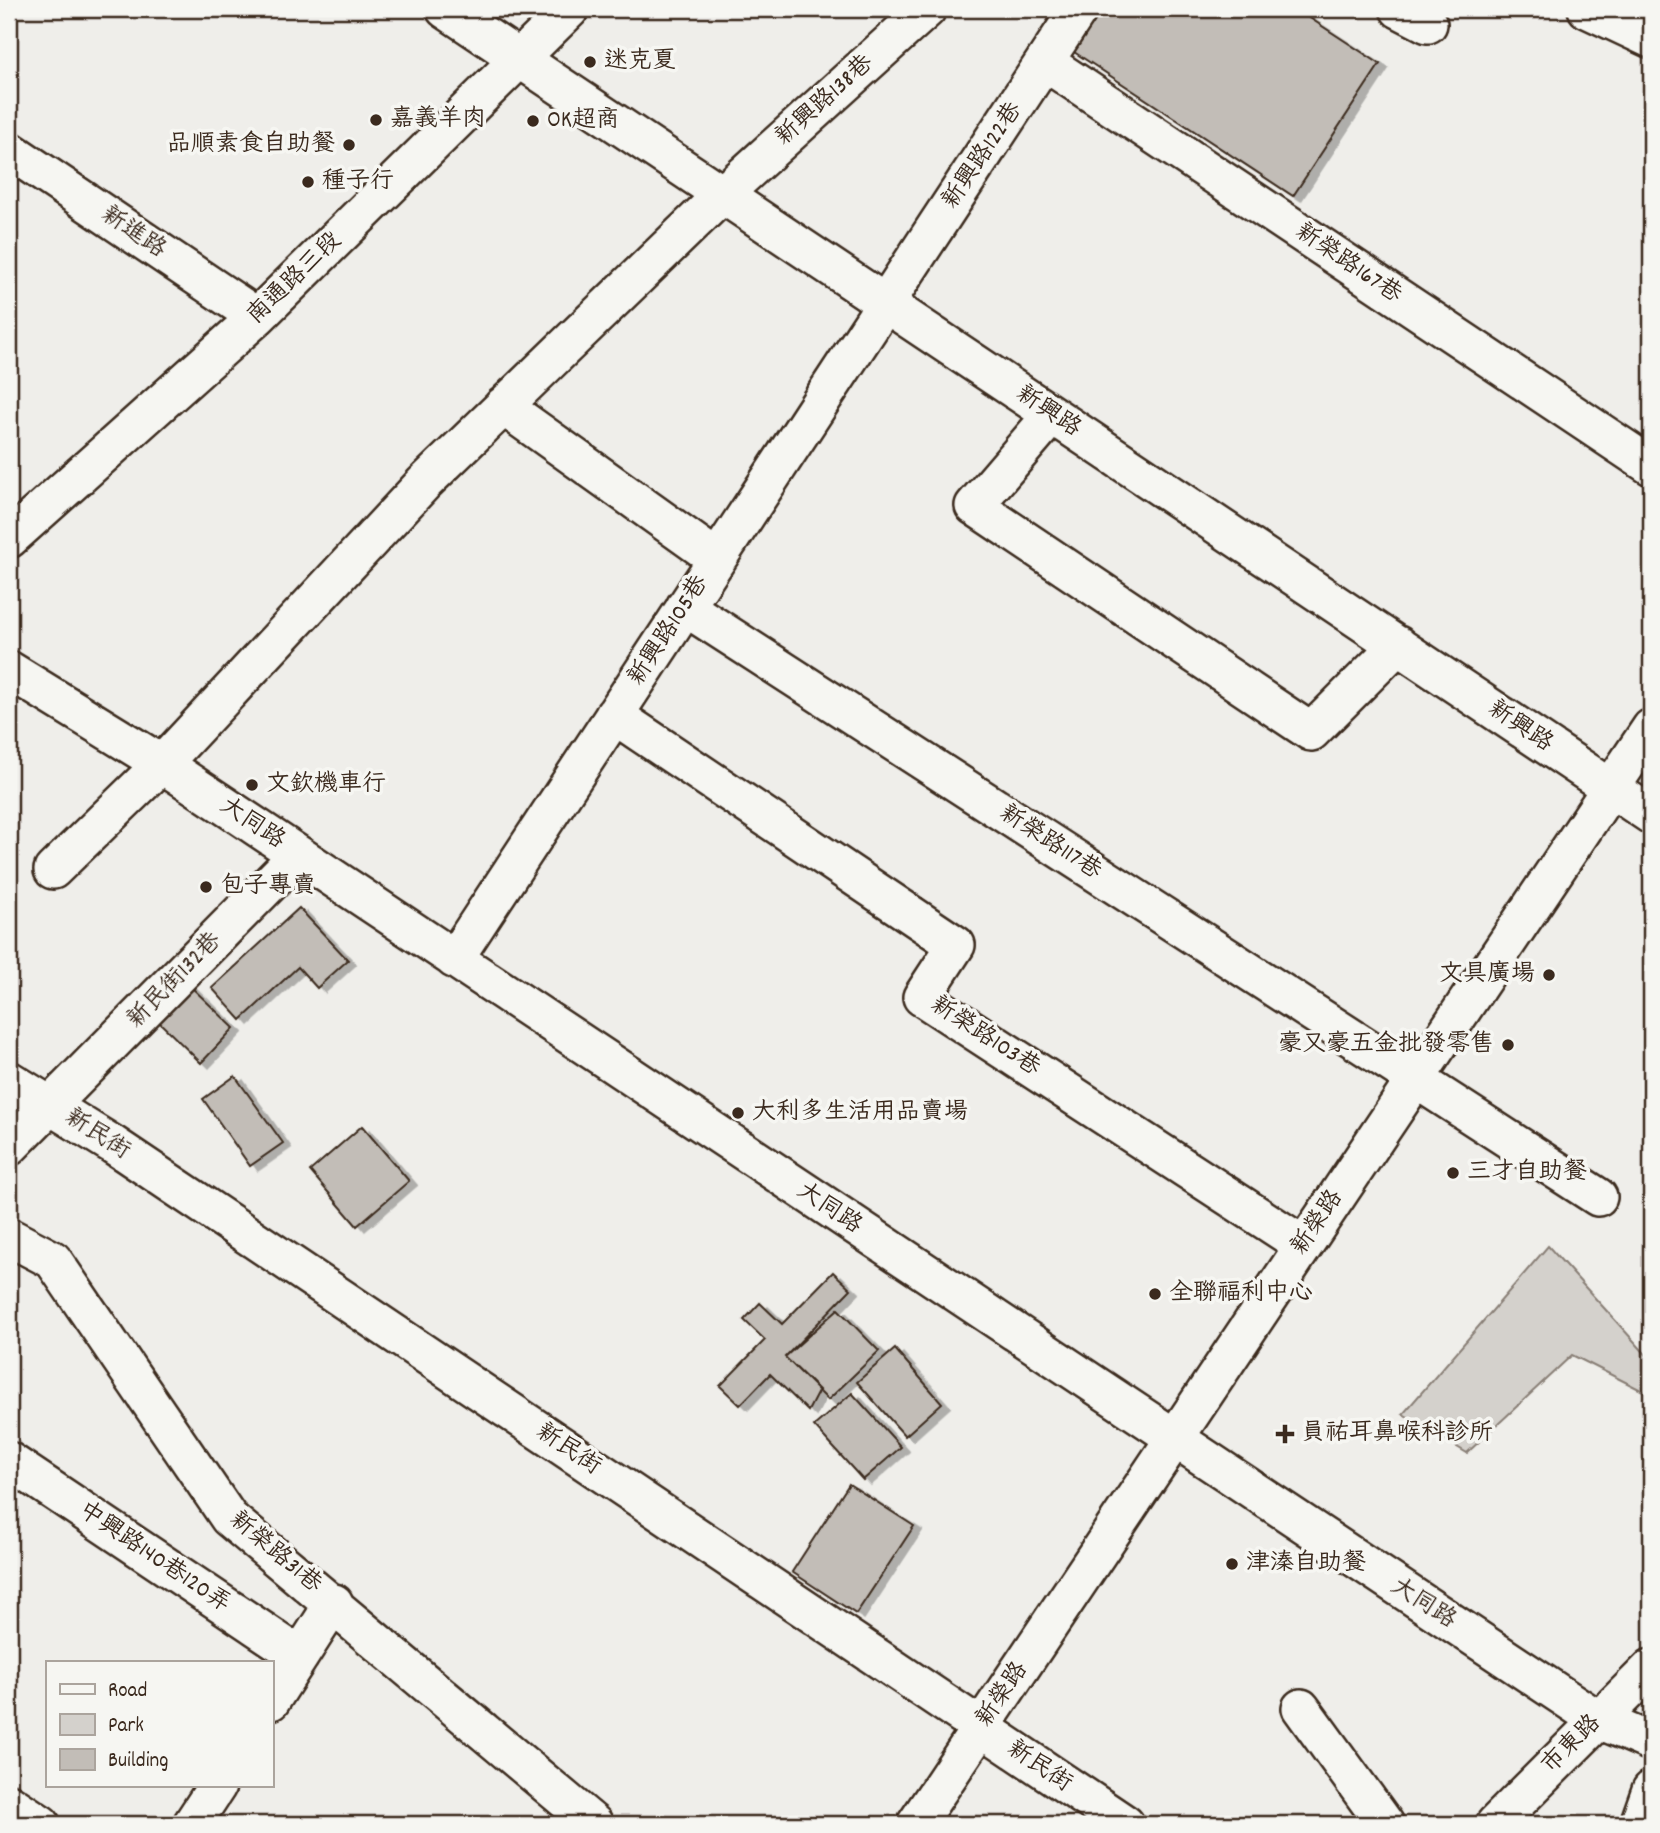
<svg xmlns="http://www.w3.org/2000/svg" width="1660" height="1833" viewBox="0 0 1660 1833" font-family="Dekko,'LXGW WenKai TC',sans-serif">
<style>
.green{fill:#d4d1cc;stroke:#887e75;stroke-width:2}
.building{fill:#c2bdb7;stroke:#3b2a1e;stroke-width:2;filter:url(#shadow)}
.lines{fill:none;stroke-linecap:round;stroke-linejoin:round}
.minor-casing{stroke:#3b2a1e;stroke-width:42}
.minor{stroke:#f6f6f2;stroke-width:37}
.poi-dot{fill:#3b2a1e;stroke:#f6f6f2;stroke-width:2.5}
.labels{text-anchor:middle;dominant-baseline:central;stroke-width:7;stroke-linejoin:round;paint-order:stroke}
.poi-label{font-size:24px;fill:#3b2a1e;stroke:#f6f6f2;text-anchor:start}
.street-label{font-size:24px;fill:#3b2a1e;stroke:#f6f6f2}
</style>
<defs>
<filter id="shadow"><feDropShadow dx="8" dy="4.5" stdDeviation="0" flood-color="#0004"/></filter>
</defs>
<rect width="100%" height="100%" fill="#efeeea"/>
<filter id="ink" filterUnits="userSpaceOnUse"><feTurbulence type="fractalNoise" baseFrequency=".0143" numOctaves="2"/><feDisplacementMap in="SourceGraphic" scale="14" xChannelSelector="R" yChannelSelector="G"/><feConvolveMatrix kernelMatrix="1 2 1 2 8 2 1 2 1" color-interpolation-filters="sRGB"/></filter>
<g filter="url(#ink)">
<!-- green -->
<path class="green" d="M1548,1246L1651,1360V1395L1572,1355L1467,1453L1403,1414Z"/>
<!-- building -->
<path class="building" d="M1102,9H1296L1380,64L1293,196L1074,52Z
M299,908L348,960L317,988L298,967L241,1020L212,988Z
M188,984L234,1028L201,1063L155,1018Z
M235,1076L283,1143L250,1166L203,1099Z
M362,1126L409,1181L357,1226L310,1171Z
M833,1272L851,1289L785,1357L819,1390L808,1411L770,1374L740,1405L720,1386L765,1340L744,1320L760,1303L782,1324Z
M838,1309L879,1351L828,1400L785,1357Z
M895,1349L942,1403L905,1436L857,1382Z
M852,1393L901,1447L863,1480L814,1426Z
M849,1484L914,1526L856,1614L792,1572Z"/>
<g class="lines">
<!-- minor casing -->
<g class="minor-casing">
<path id="minor" d="M445,9L1651,815
M1399,9L1428,24
M1587,9L1651,39
M1045,62L1651,466
M9,150L257,317
M503,406L717,559
M1052,415L974,506L1311,732L1398,645
M9,539L257,317L570,9
M685,607L1598,1197
M9,670L162,764L1597,1719L1651,1742
M614,715L956,945L922,997L1303,1245
M53,870L162,764L424,483L723,194L927,9
M454,959L1079,9
M9,1080L112,1144L1125,1824
M9,1147L298,855
M9,1237L53,1260L229,1518L594,1824
M9,1461L300,1656
M271,1701L334,1603
M1301,1708L1385,1824
M9,1803L41,1824
M192,1824L217,1786
M916,1824L1651,728
M1495,1824L1651,1668
M1639,1824L1651,1790"/>
</g>
<!-- minor -->
<use href="#minor" class="minor"/>
</g>
</g>
<!-- markers -->
<g class="poi-dot">
<circle cx="590" cy="62" r="7"/>
<circle cx="376" cy="120" r="7"/>
<circle cx="533" cy="121" r="7"/>
<circle cx="349" cy="145" r="7"/>
<circle cx="308" cy="182" r="7"/>
<circle cx="252" cy="785" r="7"/>
<circle cx="206" cy="887" r="7"/>
<circle cx="1549" cy="975" r="7"/>
<circle cx="1508" cy="1045" r="7"/>
<circle cx="738" cy="1113" r="7"/>
<circle cx="1453" cy="1173" r="7"/>
<circle cx="1155" cy="1294" r="7"/>
<path d="M1281.5 1423.5h7v7h7v7h-7v7h-7v-7h-7v-7h7z"/>
<circle cx="1232" cy="1564" r="7"/>
</g>
<g class="labels">
<!-- poi labels -->
<g class="poi-label">
<text x="604" y="62">迷克夏</text>
<text x="390" y="120">嘉義羊肉</text>
<text x="547" y="121">OK超商</text>
<text x="335" y="145" text-anchor="end">品順素食自助餐</text>
<text x="322" y="182">種子行</text>
<text x="266" y="785">文欽機車行</text>
<text x="220" y="887">包子專賣</text>
<text x="1535" y="975" text-anchor="end">文具廣場</text>
<text x="1494" y="1045" text-anchor="end">豪又豪五金批發零售</text>
<text x="752" y="1113">大利多生活用品賣場</text>
<text x="1467" y="1173">三才自助餐</text>
<text x="1169" y="1294">全聯福利中心</text>
<text x="1301" y="1434">員祐耳鼻喉科診所</text>
<text x="1246" y="1564">津溱自助餐</text>
</g>
<!-- street labels -->
<g class="street-label">
<text transform="translate(825 101) rotate(-42)">新興路138巷</text>
<text transform="translate(983 156) rotate(-56)">新興路122巷</text>
<text transform="translate(133 233) rotate(34)">新進路</text>
<text transform="translate(1348 264) rotate(34)">新榮路167巷</text>
<text transform="translate(295 279) rotate(-44)">南通路三段</text>
<text transform="translate(1048 412) rotate(34)">新興路</text>
<text transform="translate(669 631) rotate(-57)">新興路105巷</text>
<text transform="translate(1520 727) rotate(34)">新興路</text>
<text transform="translate(252 824) rotate(34)">大同路</text>
<text transform="translate(1050 843) rotate(33)">新榮路117巷</text>
<text transform="translate(175 981) rotate(-46)">新民街132巷</text>
<text transform="translate(985 1037) rotate(33)">新榮路103巷</text>
<text transform="translate(97 1135) rotate(33)">新民街</text>
<text transform="translate(829 1209) rotate(34)">大同路</text>
<text transform="translate(1318 1223) rotate(-56)">新榮路</text>
<text transform="translate(568 1450) rotate(34)">新民街</text>
<text transform="translate(275 1553) rotate(40)">新榮路31巷</text>
<text transform="translate(154 1558) rotate(34)">中興路140巷120弄</text>
<text transform="translate(1423 1604) rotate(33)">大同路</text>
<text transform="translate(1003 1695) rotate(-56)">新榮路</text>
<text transform="translate(1572 1745) rotate(-45)">市東路</text>
<text transform="translate(1039 1767) rotate(34)">新民街</text>
</g>
</g>
<!-- margin -->
<rect width="1660" height="1833" fill="none" stroke="#f6f6f2" stroke-width="35"/>
<rect x="18" y="18" width="1625" height="1798" fill="none" stroke="#3b2a1e" stroke-width="2.5" filter="url(#ink)"/>
<!-- legend -->
<rect x="46" y="1661" width="228" height="126" fill="#f6f6f2" stroke="#aba49d" stroke-width="2"/>
<rect x="60" y="1684" width="35" height="10" fill="#f6f6f2" stroke="#aba49d" stroke-width="2"/>
<text x="108" y="1696" font-size="21" fill="#3b2a1e">Road</text>
<rect x="60" y="1714" width="35" height="21" fill="#d4d1cc" stroke="#aba49d" stroke-width="2"/>
<text x="108" y="1731" font-size="21" fill="#3b2a1e">Park</text>
<rect x="60" y="1749" width="35" height="21" fill="#c2bdb7" stroke="#aba49d" stroke-width="2"/>
<text x="108" y="1766" font-size="21" fill="#3b2a1e">Building</text>
</svg>
